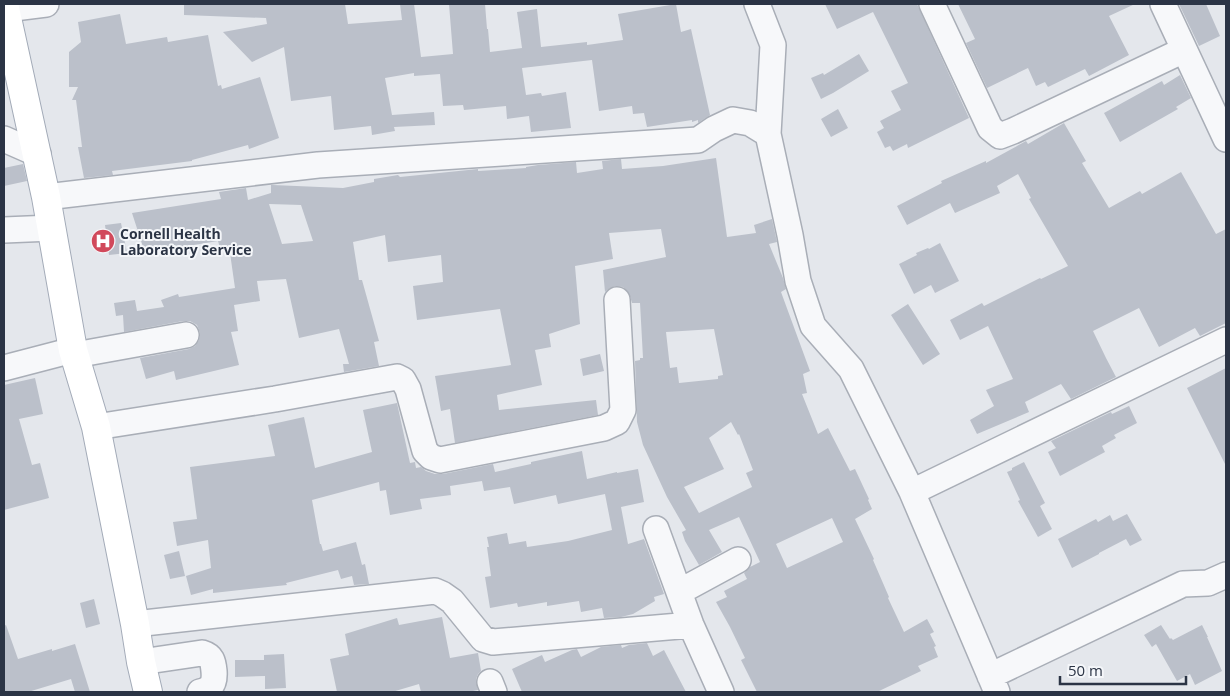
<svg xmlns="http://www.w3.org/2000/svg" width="1230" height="696" viewBox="0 0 1230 696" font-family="'Open Sans',sans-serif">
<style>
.building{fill:#bbc0ca;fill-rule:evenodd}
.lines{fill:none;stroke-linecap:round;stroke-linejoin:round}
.minor-casing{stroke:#a9aeb7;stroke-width:28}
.major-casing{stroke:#a3abb8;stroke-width:30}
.minor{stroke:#f7f8fa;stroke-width:25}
.major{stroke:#fff;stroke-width:28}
.labels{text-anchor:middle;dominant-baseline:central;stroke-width:4;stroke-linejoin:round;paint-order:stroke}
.poi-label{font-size:14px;font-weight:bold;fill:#2b3445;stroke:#f4f6f9;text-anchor:start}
</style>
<rect width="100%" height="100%" fill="#e4e7ec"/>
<!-- building -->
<path class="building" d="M184,4H345L348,24L402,20L400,4H414L421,57L453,54L449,4H485L487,29H488L490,52L522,48L517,12L537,9L541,47L587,42V45L623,40L618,14L676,4L681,32L691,29L710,115L698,123V120L692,122V120L647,127L644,113L633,114L632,106L599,111L592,60L522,68L526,95L541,93L542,96L566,92L571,128L531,132L529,116L507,119L506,106L464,110L463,105L443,106L440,74L414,76V73L385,78L392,115L434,112L435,125L394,127L395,131L372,135L371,126L334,130L331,96L291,101L284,47L252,62L223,32L267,24L266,18L184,15Z
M825,4H917L969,118L908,148L907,144L893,151L890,146L885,148L877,132L884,128L880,121L901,110L891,91L908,83L873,12L837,29Z
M958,4H1135L1109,16L1129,55L1089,76L1085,69L1048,87L1045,82L1036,86L1028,68L987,88L966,43L975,39Z
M1179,4H1206L1220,36L1199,46Z
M120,14L126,44L167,37L168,42L208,35L218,86L221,85L222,89L260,77L279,138L249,149L248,145L192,160V161L112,171L113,175L84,178L78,147H82L76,100H72L78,87H69V52L81,42L78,22Z
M859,54L869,71L833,93L821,99L811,78L823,73L824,75Z
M1180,75L1191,98L1176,107L1178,109L1120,142L1104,113L1162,81L1164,85Z
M838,109L848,128L831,137L821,119Z
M1064,123L1086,161L1082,163L1109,208L1140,191L1142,194L1181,172L1216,234L1226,229V323L1200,336L1195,328L1159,347L1139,308L1093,331L1106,358L1116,377L1071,399L1061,384L1025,402L1029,412L977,434L970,420L994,406L986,390L1013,379L988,326L960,340L950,320L982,303L984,306L1040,278L1041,279L1068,266L1029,199L1031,198L1018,174L997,186L1000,193L955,213L950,203L907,225L897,206L942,183L941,181L986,161V163L1026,141L1028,144Z
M716,158L727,237L756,233L754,225L772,219L777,242L769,244L783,278L786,289L781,292L810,371L803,374L807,393L802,394L818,434L828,428L850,471L855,469L869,499L868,500L872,509L855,519L874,559L873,560L889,597L888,598L904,632L927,619L934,632L930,634L936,646L934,647L938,657L918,666L921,671L877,692H757L741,660L745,658L730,627L716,602L727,597L724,591L747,579L744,573L750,567L760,562L739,517L709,530L722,552L699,565L685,541L682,532L686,530L667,497L643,445L637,422L635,361L640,360V358H643L640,303H632L629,293L623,287L616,286L610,288L605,292L603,270L666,257L661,229L609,233L613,259L575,266L580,324L549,334L551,347L535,350L542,385L497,395L499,410L596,400L598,415L455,443L450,409L441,411L435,376L511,365L500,309L417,320L413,286L443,282L441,255L388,262L385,235L353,242L359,280H362L379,341L374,342L379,366L344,372L343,364H349L339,329L299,338L286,279L257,281L260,301L234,305L238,331L231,332L239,365L176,380L174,371L146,379L140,358L189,349L195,346L199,340L200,333L197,325L190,321H183L124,332L123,315L116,316L114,303L135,300L137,311L164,307L161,300L178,294L179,297L235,288L229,246L220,248L218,241L145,253L132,213L221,199L219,192L246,188L248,200L271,193V185H273L343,188L374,182V179L398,175L400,177L478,169V171L526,168V167L538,165L576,162L577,173L603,169L602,161L621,159L622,169L663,166ZM269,204L301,205L313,241L282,244ZM714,329L723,375L718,376V379L679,383L677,367L670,368L666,332ZM731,422L738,435L739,434L753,470L746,473L752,487L699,513L684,487L724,469L709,438ZM832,518L843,542L787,568L776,544Z
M23,164L27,181L4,186V168Z
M121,223L127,253L109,255L105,225Z
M940,243L959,281L935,293L931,285L914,294L899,264L917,255L916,253L928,248L929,249Z
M908,304L940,354L923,365L891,315Z
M600,354L604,371L583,376L580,359Z
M1226,368V466L1187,388Z
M35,378L43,414L19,419L32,465L40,463L49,498L4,510V385Z
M397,403L410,463L415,462L416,468L421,467L426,471L435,474H443L493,464L495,472L531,464V462L582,451L587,479L617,472V473L638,469L644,502L621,507L628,544L644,539L664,594L654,597L655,601L633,614L621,617L604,618L602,608L581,612L579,601L547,606V602L518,607L517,603L490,608L485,577L491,576L487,547H489L487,537L507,533L509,544L526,541L527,547L568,541L612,530L605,494L558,504L556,495L514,504L510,487L484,491L482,481L450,486L451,495L420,499L422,509L390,515L386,490L380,491L379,482L312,500L320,544H321L323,551L356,542L362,565L365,564L369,584L354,585L352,576L341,579L338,570L286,583L287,585L213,593V589L191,595L186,576L211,568L208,540L177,546L173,522L197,519L190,467L275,456L268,425L304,417L315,468L372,452L363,410Z
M1129,406L1137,423L1114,435L1116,438L1102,446L1105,452L1060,476L1048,452L1056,448L1051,441L1111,412L1112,414Z
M1024,462L1045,503L1040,506L1052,529L1038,537L1018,501L1020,500L1007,472L1012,470V468Z
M1127,514L1142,540L1130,546L1126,539L1099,553V554L1072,568L1058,539L1096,519L1098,522L1110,515L1113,521Z
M179,551L185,576L170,579L164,555Z
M94,599L100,624L86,628L80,603Z
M442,617L450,658L478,653L481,671L478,674L476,679L478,690L468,692H421L419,684L392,692H337L330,659L349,655L345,634L397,618L399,625Z
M6,625L18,659L52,649V651L75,644L90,692H75L71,679L28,692H4V626Z
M1161,625L1170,639L1171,638L1173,640L1202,625L1208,637H1207L1222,671L1195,685L1190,674L1177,681L1156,644L1152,647L1144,635Z
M647,643L653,656L664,650L686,692H522L512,669L542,655L545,662L572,650L577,649L581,657L601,647L621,645L622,648L629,645Z
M284,654L286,688L265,689V676L235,677V660H264V655Z"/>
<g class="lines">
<!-- minor casing -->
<g class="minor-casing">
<path id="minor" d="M757,4L773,45L768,134L790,235L798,281L813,326L851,369L912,492L997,692
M932,4L990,128L1000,136L1013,131L1184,50
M1163,4L1226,139
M6,9L46,4
M4,139L38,154
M46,197L318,165L698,140L714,129L733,120L750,123L768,134
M4,230L52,228
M75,355L186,335
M4,368L73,350
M96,427L275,399L397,377L403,380L408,389L425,451L431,457L440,460L604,428L617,422L623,410L617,300
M912,492L1226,340
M656,529L691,625L721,692
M679,592L738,560
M135,624L435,591L442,594L452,601L483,639L493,642L691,625
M141,662L202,653C212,656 213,661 214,671C215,683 212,689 200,692
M990,676L1183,584L1208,583L1226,575
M490,682L494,692"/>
</g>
<!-- major casing -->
<g class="major-casing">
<path id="major" d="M4,4L46,197L73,350L96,427L135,624L141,662L148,692"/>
</g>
<!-- minor -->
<use href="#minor" class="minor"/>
<!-- major -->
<use href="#major" class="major"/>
</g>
<!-- icons -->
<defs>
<g id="hospital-disc" transform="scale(1.25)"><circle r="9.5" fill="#d1495b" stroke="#f4f6f9"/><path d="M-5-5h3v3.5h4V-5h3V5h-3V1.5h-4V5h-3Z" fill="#fff"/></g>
</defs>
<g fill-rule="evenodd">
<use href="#hospital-disc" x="103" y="241"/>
</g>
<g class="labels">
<!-- poi labels -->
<g class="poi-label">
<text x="120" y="233">Cornell Health<tspan x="120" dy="16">Laboratory Service</tspan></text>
</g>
</g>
<!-- border -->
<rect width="1230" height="696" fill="none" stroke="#2b3445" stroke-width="10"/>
<!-- scale -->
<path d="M1060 676v8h126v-8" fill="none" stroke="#2b3445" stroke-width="2.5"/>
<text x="1068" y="676" font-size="15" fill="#2b3445" stroke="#f4f6f9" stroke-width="4" paint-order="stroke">50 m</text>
</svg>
